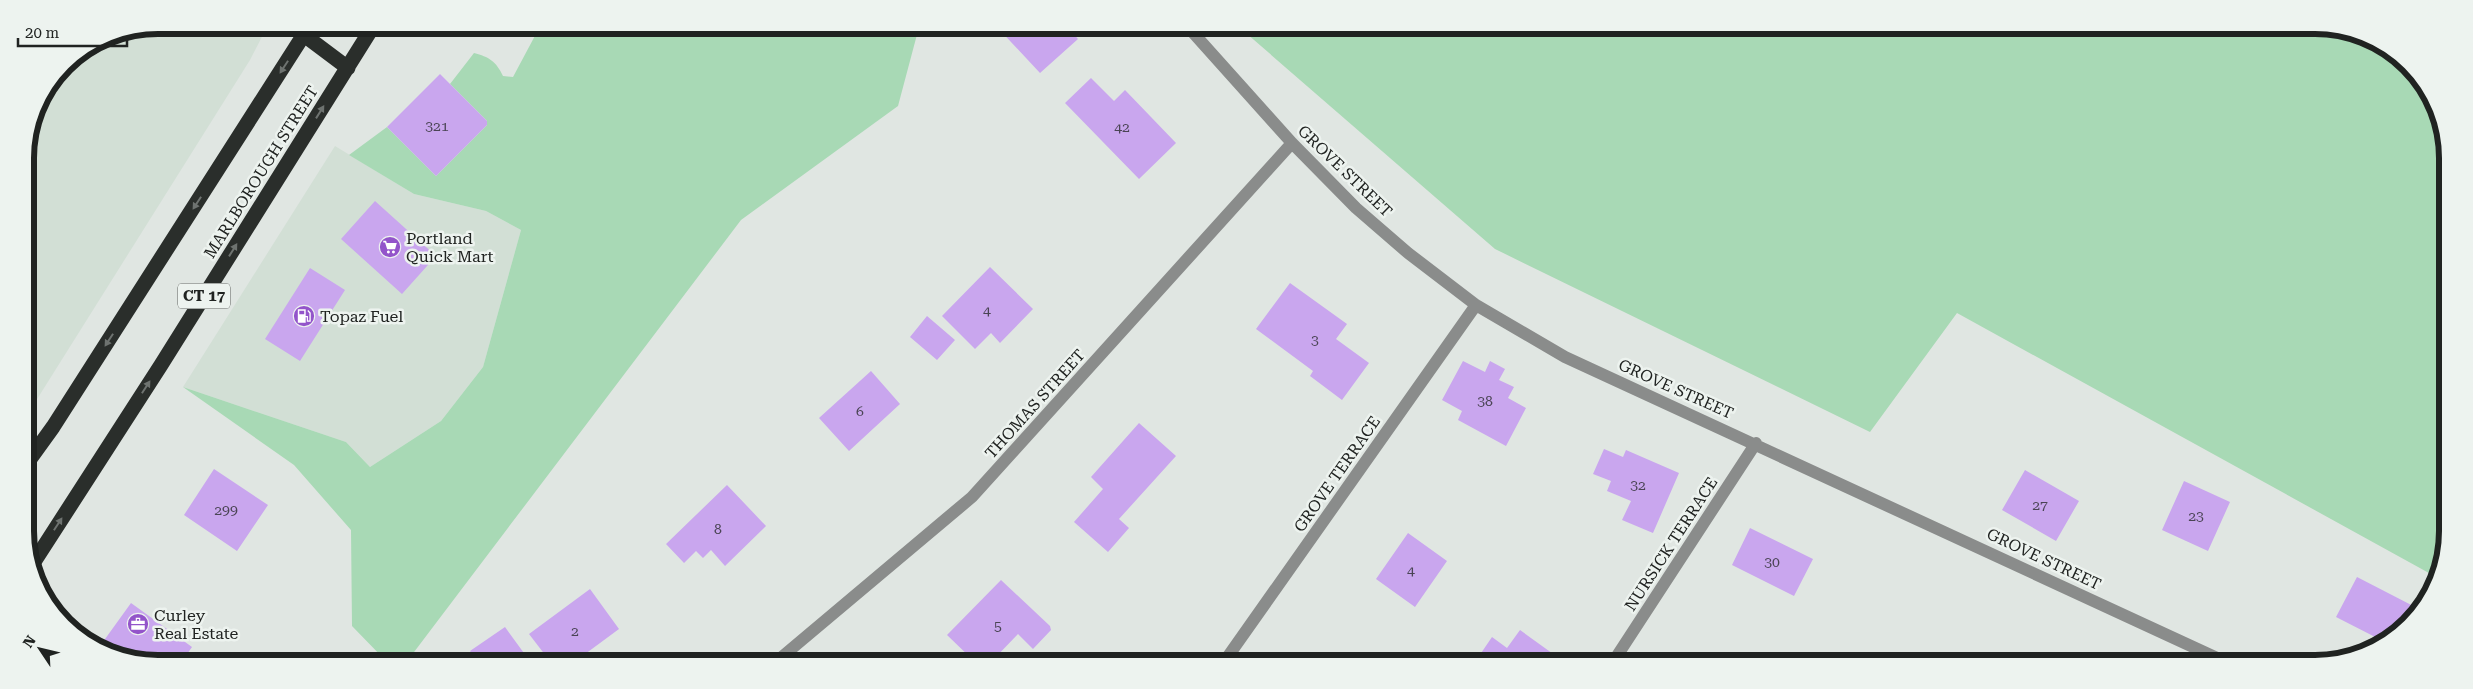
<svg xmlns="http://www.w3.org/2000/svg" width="2473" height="689" viewBox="0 0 2473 689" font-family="'Roboto Serif',serif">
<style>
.built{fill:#d2dfd5}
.green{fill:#a8d9b5}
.building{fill:#c9a6ee}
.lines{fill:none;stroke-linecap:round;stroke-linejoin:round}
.minor{stroke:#8a8c8b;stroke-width:12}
.highway{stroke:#2a2e2b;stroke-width:15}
.oneway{fill:#6e7370}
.labels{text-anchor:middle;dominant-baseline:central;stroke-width:5;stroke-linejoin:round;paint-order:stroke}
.number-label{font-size:14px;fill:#4a4454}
.shield{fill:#edf3ef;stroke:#5e615f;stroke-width:1}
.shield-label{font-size:15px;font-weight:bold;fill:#202321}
.street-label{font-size:16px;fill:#202321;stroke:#edf3ef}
.poi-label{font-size:16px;fill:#202321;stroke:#edf3ef;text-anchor:start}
.rim{fill:none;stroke:#202321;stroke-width:6}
</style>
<rect width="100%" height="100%" fill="#e0e6e2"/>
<!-- built -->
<path class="built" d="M158,25H268L250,60L34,404L27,397L25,150L35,107L64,64L107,35Z
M335,146L414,194L486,211L521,230L483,367L441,421L370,467L346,442L183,387Z"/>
<!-- green -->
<path class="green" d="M531,26L919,27L898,106L741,220L408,660H385L352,626L351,530L294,465L183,387L346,442L370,467L441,421L483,367L521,230L486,211L414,194L349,155L387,127L436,176L487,125V121L450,84L474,53C489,57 496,61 503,76L513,77L537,32Z
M1239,27L2349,29L2409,64L2445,132L2444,565L2438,578L1957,313L1870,432L1495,249Z"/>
<!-- building -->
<path class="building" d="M997,27H1067L1078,39L1040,73Z
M440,74L487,121V125L436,176L387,127Z
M1091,78L1114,101L1125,90L1176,143L1139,179L1065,103Z
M375,201L436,256L402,294L341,239Z
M990,267L1033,309L1000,343L991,333L975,349L942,316Z
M310,268L345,290L300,361L265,339Z
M1290,283L1347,324L1336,339L1369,363L1342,400L1310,376L1313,371L1256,329Z
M927,316L955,340L937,360L910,337Z
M1463,361L1485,372L1490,361L1505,369L1499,380L1514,387L1508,398L1526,408L1506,446L1458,420L1462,411L1442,400Z
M871,371L900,404L849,451L819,418Z
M1139,423L1176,456L1119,519L1129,528L1108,552L1074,522L1103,489L1091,477Z
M1604,449L1623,457L1626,450L1679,473L1653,533L1622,520L1631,501L1607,491L1611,481L1593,474Z
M214,469L268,505L237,551L184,515Z
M2025,470L2079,501L2056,541L2002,510Z
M2184,481L2230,502L2208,551L2162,530Z
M727,485L766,526L725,566L711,550L703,558L696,551L684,563L666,544Z
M1750,528L1813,559L1794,596L1732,565Z
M1408,533L1447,561L1415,607L1376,579Z
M2357,577L2421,610L2396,636L2383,641L2336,617Z
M1001,580L1050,626L1051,630L1033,649L1018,634L992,661H974L947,635Z
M590,589L619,629L577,660H549L529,634Z
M131,603L192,647L183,660H124L100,646Z
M505,627L529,660H477L470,651Z
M1520,630L1556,656L1552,662H1475L1492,637L1507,648Z"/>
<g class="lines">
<!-- minor -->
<path class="minor" d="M1188,27L1292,143L1356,208L1408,253L1476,305L1565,357L2230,664
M777,661L972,497L1292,143
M1224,662L1476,305
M1613,662L1756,443"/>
<!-- highway -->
<path class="highway" d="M304,35L348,68
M27,463L53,427L310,25
M32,565L161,365L374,25"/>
</g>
<!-- one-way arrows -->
<defs><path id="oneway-solid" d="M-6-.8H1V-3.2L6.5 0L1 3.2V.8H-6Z" transform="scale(1.25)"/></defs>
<g class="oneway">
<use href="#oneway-solid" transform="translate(284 67) rotate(123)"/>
<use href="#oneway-solid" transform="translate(320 112) rotate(-58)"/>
<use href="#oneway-solid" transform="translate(197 203) rotate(123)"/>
<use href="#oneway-solid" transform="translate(233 250) rotate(-58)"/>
<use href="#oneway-solid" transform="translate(109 340) rotate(123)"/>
<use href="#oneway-solid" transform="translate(146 387) rotate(-57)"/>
<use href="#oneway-solid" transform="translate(58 524) rotate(-57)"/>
</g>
<!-- icons -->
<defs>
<g id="supermarket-disc" transform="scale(1.125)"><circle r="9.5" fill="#9354ca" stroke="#edf3ef"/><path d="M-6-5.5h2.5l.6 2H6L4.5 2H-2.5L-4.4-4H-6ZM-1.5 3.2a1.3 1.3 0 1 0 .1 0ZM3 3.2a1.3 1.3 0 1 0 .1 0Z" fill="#fff"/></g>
<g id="fuel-disc" transform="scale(1.125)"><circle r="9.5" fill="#9354ca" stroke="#edf3ef"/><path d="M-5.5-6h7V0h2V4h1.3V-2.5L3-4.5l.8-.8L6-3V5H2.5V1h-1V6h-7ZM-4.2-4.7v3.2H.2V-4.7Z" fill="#fff"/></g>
<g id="office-disc" transform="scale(1.125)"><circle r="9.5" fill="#9354ca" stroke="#edf3ef"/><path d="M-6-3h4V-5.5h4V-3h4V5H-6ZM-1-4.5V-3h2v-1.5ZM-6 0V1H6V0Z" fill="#fff"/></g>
</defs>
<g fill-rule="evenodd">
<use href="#supermarket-disc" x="390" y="247"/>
<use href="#fuel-disc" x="304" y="316"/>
<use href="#office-disc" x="138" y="624"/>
</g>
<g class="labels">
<!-- number labels -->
<g class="number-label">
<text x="437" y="126">321</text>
<text x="1122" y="127">42</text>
<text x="987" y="310">4</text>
<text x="1315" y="340">3</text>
<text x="1485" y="401">38</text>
<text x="860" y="411">6</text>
<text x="1638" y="485">32</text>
<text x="2040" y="505">27</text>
<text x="226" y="510">299</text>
<text x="2196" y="516">23</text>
<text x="718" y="529">8</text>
<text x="1772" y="562">30</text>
<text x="1411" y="570">4</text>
<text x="998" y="626">5</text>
<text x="575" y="631">2</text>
</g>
<!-- shield labels -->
<rect class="shield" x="178" y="283.5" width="52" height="25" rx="4"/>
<g class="shield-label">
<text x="204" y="296">CT 17</text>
</g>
<!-- street labels -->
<g class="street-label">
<text transform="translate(1345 171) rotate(44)">GROVE STREET</text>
<text transform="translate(261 172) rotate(-58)">MARLBOROUGH STREET</text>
<text transform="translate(1676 389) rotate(24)">GROVE STREET</text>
<text transform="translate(1035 404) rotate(-48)">THOMAS STREET</text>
<text transform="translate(1337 474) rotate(-55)">GROVE TERRACE</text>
<text transform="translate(1671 544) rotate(-57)">NURSICK TERRACE</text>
<text transform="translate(2044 559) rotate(25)">GROVE STREET</text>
</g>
<!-- poi labels -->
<g class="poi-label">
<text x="406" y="238">Portland<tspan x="406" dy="18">Quick Mart</tspan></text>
<text x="320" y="316">Topaz Fuel</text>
<text x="154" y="615">Curley<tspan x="154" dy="18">Real Estate</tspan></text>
</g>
</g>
<!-- crop -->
<path d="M0 0H2473V689H0ZM158 34H2315A124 124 0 0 1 2439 158V531A124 124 0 0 1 2315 655H158A124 124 0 0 1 34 531V158A124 124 0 0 1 158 34Z" fill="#edf3ef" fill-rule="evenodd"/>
<path class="rim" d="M158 34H2315A124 124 0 0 1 2439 158V531A124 124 0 0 1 2315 655H158A124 124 0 0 1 34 531V158A124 124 0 0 1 158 34Z"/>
<!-- north arrow -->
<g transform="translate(40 649) rotate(305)" stroke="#edf3ef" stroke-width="4" paint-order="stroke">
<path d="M0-4L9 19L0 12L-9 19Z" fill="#202321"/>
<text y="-8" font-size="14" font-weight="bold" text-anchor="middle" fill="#202321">N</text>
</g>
<!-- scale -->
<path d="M18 38v8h109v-8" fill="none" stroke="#202321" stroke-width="2.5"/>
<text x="25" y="38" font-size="15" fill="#202321" stroke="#edf3ef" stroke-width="4" paint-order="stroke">20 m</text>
</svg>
